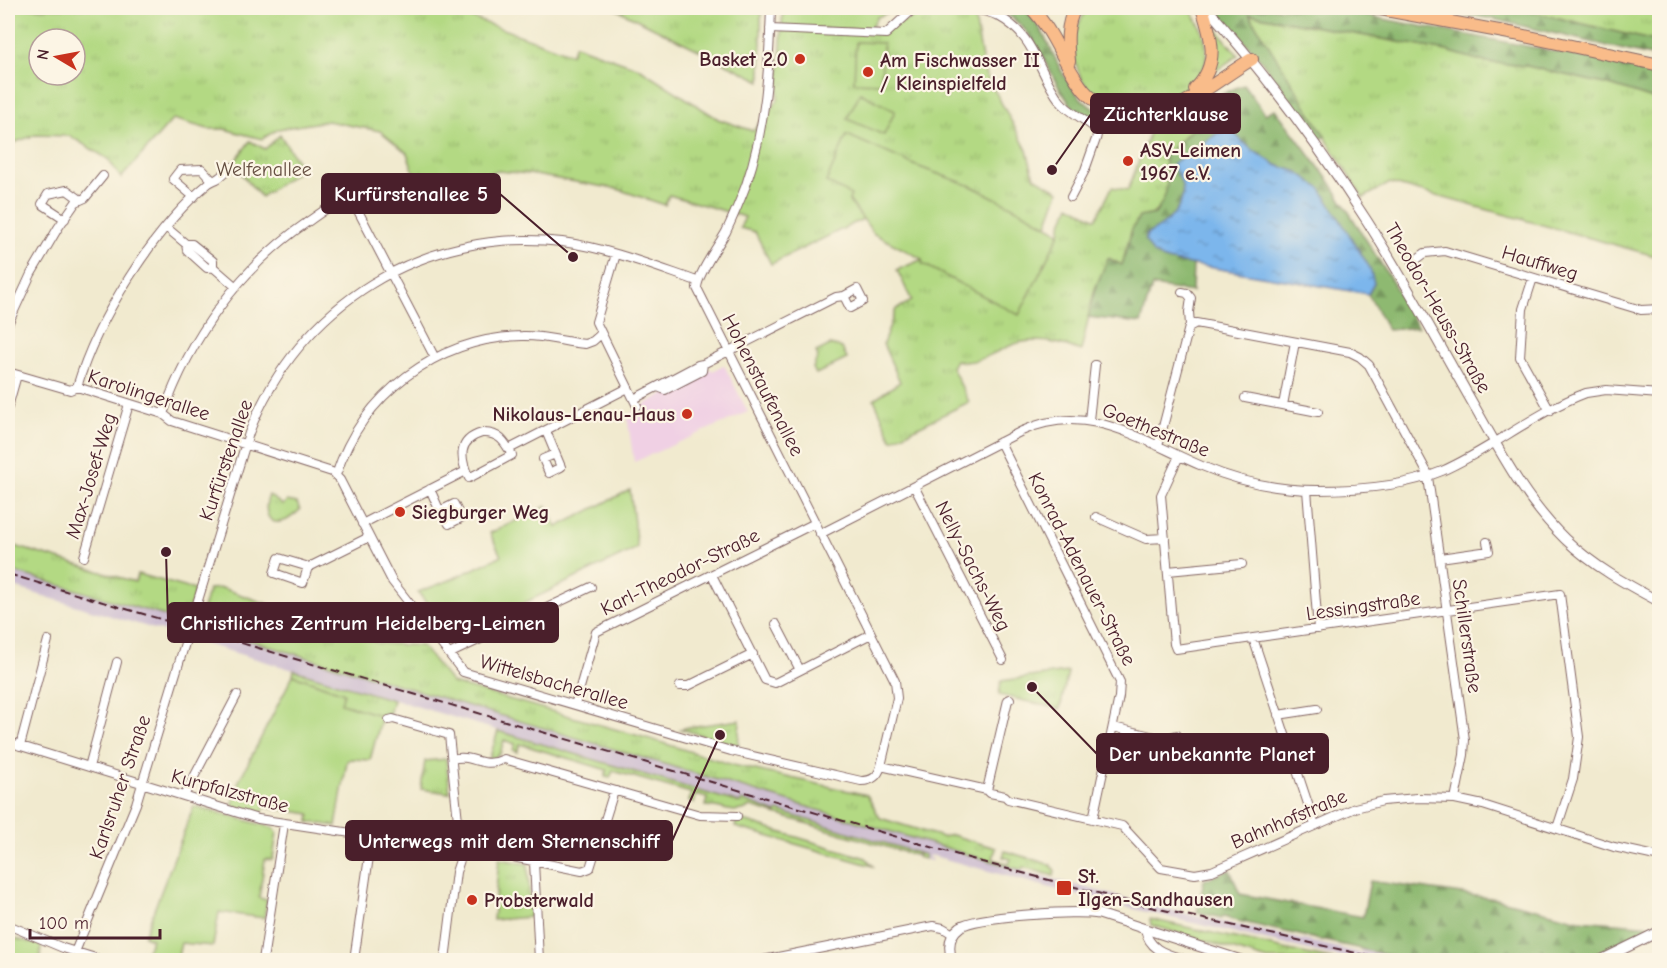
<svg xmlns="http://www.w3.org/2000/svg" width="1667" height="968" viewBox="0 0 1667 968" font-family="'Comic Neue',sans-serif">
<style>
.built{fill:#f0d0e4}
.railway{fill:#cebed1}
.grass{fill:url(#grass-tufts);stroke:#7e7c57;stroke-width:1.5;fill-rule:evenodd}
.forest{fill:url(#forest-firs);stroke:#6c6c4e;stroke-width:1.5}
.garden{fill:#b3d983;stroke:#7e7c57;stroke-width:1.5}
.water{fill:url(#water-ripples);stroke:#626a8c;stroke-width:1.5}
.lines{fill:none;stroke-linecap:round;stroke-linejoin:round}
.minor-casing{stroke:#846664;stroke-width:10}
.tertiary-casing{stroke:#846664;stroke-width:11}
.primary-casing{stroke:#846664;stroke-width:14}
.minor{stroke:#fff;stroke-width:8}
.tertiary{stroke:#fff;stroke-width:9}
.primary{stroke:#f9bc8a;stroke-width:12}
.rail{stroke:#4a1f2b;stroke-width:2;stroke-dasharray:9 4.5;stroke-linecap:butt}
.poi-dot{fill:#c8321e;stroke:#fcf5e5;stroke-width:2}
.labels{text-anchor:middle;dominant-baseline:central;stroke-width:4.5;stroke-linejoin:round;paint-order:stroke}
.poi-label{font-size:20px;font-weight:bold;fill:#4a1f2b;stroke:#fcf5e5;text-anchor:start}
.park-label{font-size:20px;fill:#644e41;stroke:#fcf5e5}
.street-label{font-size:20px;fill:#4a1f2b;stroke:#fcf5e5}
.leader{fill:none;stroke:#4a1f2b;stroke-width:2}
.callout-dot{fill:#4a1f2b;stroke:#fcf5e5;stroke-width:2}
.callout{fill:#4a1f2b;stroke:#4a1f2b;stroke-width:2}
.callout-label{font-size:21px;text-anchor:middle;font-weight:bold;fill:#fff}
</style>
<defs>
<pattern id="grass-tufts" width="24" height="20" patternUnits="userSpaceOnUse" patternTransform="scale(1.5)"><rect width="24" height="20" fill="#b3d983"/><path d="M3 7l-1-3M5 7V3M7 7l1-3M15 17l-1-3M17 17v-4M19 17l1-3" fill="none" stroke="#9bba71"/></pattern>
<pattern id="forest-firs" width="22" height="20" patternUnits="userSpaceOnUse" patternTransform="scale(1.5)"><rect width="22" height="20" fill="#8eb971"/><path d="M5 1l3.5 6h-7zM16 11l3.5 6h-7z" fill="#76965d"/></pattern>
<pattern id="water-ripples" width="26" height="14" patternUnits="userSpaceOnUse" patternTransform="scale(1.5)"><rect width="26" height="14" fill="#7bb6ec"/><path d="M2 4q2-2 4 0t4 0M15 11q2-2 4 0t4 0" fill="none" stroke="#6793bf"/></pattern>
</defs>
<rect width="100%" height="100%" fill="#fcf5e5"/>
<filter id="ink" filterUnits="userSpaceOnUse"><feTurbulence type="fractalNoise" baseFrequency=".0167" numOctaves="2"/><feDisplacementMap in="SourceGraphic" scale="12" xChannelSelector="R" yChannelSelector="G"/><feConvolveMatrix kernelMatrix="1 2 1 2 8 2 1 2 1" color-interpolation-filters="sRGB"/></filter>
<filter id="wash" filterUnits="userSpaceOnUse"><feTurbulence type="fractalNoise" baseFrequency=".008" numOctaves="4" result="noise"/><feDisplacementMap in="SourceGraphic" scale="24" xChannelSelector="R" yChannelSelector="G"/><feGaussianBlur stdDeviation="1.35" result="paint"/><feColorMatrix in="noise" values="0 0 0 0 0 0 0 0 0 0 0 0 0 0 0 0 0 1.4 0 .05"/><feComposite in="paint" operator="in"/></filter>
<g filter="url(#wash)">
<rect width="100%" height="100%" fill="#f1eacf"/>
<!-- built -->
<path class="built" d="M724,365L748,412L634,462L627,416L654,399L711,369L713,371Z"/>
<!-- railway -->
<path class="railway" d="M8,570L1022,870V871L1167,909L1361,953V950L1409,960H1351L1091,899L930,855L928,858L932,859L931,861L696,789L43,596L8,585Z"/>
<!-- grass -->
<path class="grass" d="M8,8H445L571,54L575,45L639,68L718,119L753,131L778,100L782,27L883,30L923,13L975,18L984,71L1027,150L1034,177L1059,191L1047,225L971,186L919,167L851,195L849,201L863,219L771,264L755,232L740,228L745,217L669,195L665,205L617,189L529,174L498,171L421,192L407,153L380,131L327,121L278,129L262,139L224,129H208L173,119L121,178L108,159L70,136L35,135L8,145ZM39,39H75V75H39Z
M614,8H761V81Z
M1088,8H1189C1259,103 1095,149 1076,63C1072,41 1075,26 1088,8Z
M1516,8H1659V42Z
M1248,14L1447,51L1485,62L1527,66L1613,86L1653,99L1660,105L1659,257L1390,183L1363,198Z
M1214,26L1238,55L1213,73Z
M1188,118L1197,124L1164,157C1170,201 1169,204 1132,229L1122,266L1109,258L1095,289L1081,351C1062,343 1043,339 1022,342C1001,346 977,368 956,360L952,367L969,402L892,440L874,399L900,382L883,344L896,309L912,301L897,270L923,259V264L1019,314L1060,233L1061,225L1070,205L1096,219L1112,187L1128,190L1151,128Z
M280,135L302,168L261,197L233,164L250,141L265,149Z
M830,345L842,348L847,359L816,374L813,368L818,356L816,352Z
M269,495L283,505L287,501L297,503L300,510C295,514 290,519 284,521C265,527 264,507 269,495Z
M8,544L135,582L138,574L195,590L186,622L8,570Z
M222,588L378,643L422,646L452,683L650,739L733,765L867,795L880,818L942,837L952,835L996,848L993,859L1009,864L1011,859L1003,857L1005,851L1051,865L1055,871L1054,876L1023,867L1022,870L932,844L198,625L209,589Z
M294,670L393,700L388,718L340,703L344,693L293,675Z
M1068,672L1060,709L999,695L1001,681Z
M740,720L738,746L681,729L688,727Z
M498,731L740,803L742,800L776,813L778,811L925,855V859L917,857L918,854L914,855L751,807C731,816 725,806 705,806L707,798L696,795L694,803L689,802L691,793L613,771L610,778L605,777L607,770L520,744L517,752L513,750L515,744L504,740L500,754L489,760Z
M446,759L450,793L421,789L425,761Z
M737,819L866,858L873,866L735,827Z
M499,859L528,864L530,917L493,920Z
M1150,919L1334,960H1268L1151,925Z"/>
<!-- forest -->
<path class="forest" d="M993,8H1023C1047,30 1051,56 1068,82C1092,118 1118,124 1159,117C1168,116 1178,116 1186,113C1206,104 1224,91 1244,85L1265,114L1275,109L1330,182L1390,278L1418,327L1388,330L1368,294L1374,283L1298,172L1276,165L1251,149L1232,133L1183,187L1181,205L1162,227L1147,234L1166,260L1193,264L1192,292L1152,286L1141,323L1088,317L1095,289L1108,258L1122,265L1132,229L1139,217L1155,214C1171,191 1167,183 1164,157L1197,124L1188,118C1172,122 1154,130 1139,131C1041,137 1062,31 993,8Z
M1221,8H1325L1610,62L1659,74V105L1653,99L1613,86L1527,66L1485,62L1447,51L1249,14L1325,136L1319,141L1261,60L1220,14Z
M1429,8H1516L1659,42V58L1493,19Z
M1230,870L1240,894L1363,917L1370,881L1497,899L1579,920L1653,926L1610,948L1578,960H1409L1229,919V917L1223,916L1222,918L1197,912L1204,880Z"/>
<!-- garden -->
<path class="garden" d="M783,8H901L877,17L870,30L782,27Z
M856,42L883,43L881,83L854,82Z
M860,93L895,111L884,135L847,119Z
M847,135L919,167L971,186L1021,211L1060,233L1019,315L923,264L922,259L874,234L849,200L851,195L826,182Z
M630,490L637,548L446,641L425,613L430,608L418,592L450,580L501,556L490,533L547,506L557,527Z
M293,675L344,693L341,703L382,716L370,760L351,759L347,761L336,826L309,822L310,814L265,807L261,815L232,806L239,781Z
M194,806L274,828L277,832L273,858L272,860L265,859L259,898L267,900L264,918L219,912L213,946L181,943L177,960H143L152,939L144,936Z
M8,937L41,945L40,960H8Z"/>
<!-- water -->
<path class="water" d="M1227,127L1251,149L1276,165L1298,172L1321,189L1370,268L1374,283L1368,294L1166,260L1153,253L1145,240L1147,234C1164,226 1187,208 1182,186C1181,179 1175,171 1172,164Z"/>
</g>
<g filter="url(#ink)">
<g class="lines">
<!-- minor casing -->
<g class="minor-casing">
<path id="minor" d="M934,8C954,9 981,7 998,16C1036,36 1037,71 1060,101C1069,113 1092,123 1096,130C1098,134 1097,135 1096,139L1085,170L1071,197
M770,29L886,34L911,11L920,8
M194,197L173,179L180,170L202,169L212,180
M65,219L42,204L48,194L67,190L78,198L76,202
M167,228L186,244H192L213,261V267L236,287
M186,244L187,250L207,268L213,267
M616,254L596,322L637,406
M1413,262L1425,253L1445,251L1641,310L1660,309
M1533,278L1523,309L1520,357L1550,411
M1182,292L1187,293L1191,298L1189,312L1190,325
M8,324L31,274L58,228L76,202L85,198L103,176
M8,372L70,390L77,387L163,414L172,421L332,472L340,480L392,581L463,672L731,751L861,781C872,781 878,777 881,766L897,698L895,681L697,288C697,275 718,246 726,232C733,217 740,201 746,185C766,127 769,68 771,8
M77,387C97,319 154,228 209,183C212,181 215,180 217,179C222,176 227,170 232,167
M658,387L665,390L702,371L703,364
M1245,398L1318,412
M634,399L698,365L703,364L836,297L844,296L857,289L863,301L850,308L844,296
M1283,405L1295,342
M8,407L17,375
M163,414C190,338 239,269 306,223C318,215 331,204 345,199L350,200L355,205L435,358
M1089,420L1095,365
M546,431L561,467L549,473L543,459L555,454
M482,433C499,432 505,442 512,455L469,478C460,459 457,440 482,433Z
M1000,442L1120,682L1119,697L1093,819
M1158,446L1189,327L1196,323L1350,352L1360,357L1369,365L1429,476
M509,449L628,388
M1179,456L1161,495L1174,644L1176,649L1560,594L1579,737L1573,779L1557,828
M336,475C362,395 436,338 522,336C544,335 564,342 585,344L593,341L601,334
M1428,477L1465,740L1464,755L1455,799
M914,486L1003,660
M430,489L438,507L442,510L454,504L461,518L449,524L442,510
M1307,490L1318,629
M1096,517L1146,539L1165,538
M362,524L466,471
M820,534L1022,431C1088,400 1142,441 1202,466C1237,481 1278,490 1317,490C1358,490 1404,487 1442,471C1492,449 1535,412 1586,393L1606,390L1660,394
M84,557L129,404
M1440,558L1489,551L1487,542
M308,567L303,583L274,573L279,558L309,567L369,537
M1168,571L1242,564
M712,575L765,680L775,683L871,634
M776,624L800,670
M1253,638L1315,825
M449,654L591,587
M680,686H688L753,654
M575,705L596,632L815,523
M1278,715L1317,709
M389,720L393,719L449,735L461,849V857L456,872L445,960
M1113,727L1164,739L1177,735
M8,742L258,819L451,848H468L582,871L590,868L614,791
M20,746L48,640
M452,759C473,753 482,770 504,759L700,815L737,816
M881,766L987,790L990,793L1005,796L1008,799L1122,826L1161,868L1195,874L1212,871L1355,808L1383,801L1417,798L1455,799L1483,805L1614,847L1660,857
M89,767L117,662
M987,790L1008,700L1010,699
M184,796L237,695
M534,862L539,960
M8,925L63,948L102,960
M1145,929C1149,951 1168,954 1186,960
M75,952L136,804L249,433C298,305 424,226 562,242C608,248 653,266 697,281
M263,960L284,824
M354,960L372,836
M763,960L933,926L943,928L953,934"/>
</g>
<!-- tertiary casing -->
<g class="tertiary-casing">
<path id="tertiary" d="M1207,8C1266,75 1319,146 1367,221C1406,282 1440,346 1476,409C1502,455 1527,502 1565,539C1593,566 1626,584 1660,602
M952,960C948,948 948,936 960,927C976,916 1078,910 1099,914L1241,960
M1601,960L1660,931"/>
</g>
<!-- primary casing -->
<g class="primary-casing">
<path id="primary" d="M1031,8C1053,30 1062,60 1080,85C1100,114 1142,122 1174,108C1200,96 1227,74 1252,59
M1375,8L1515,34L1660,65
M1069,61C1067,42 1066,25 1075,8
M1195,89C1220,64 1212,38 1202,8"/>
</g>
<!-- minor -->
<use href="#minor" class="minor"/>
<!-- tertiary -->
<use href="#tertiary" class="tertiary"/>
<!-- primary -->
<use href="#primary" class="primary"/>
<!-- rail -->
<path class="rail" d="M8,574L982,862L1146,906L1387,960"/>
</g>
</g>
<!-- markers -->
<g class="poi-dot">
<circle cx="800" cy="59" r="6"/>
<circle cx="868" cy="72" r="6"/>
<circle cx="1128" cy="161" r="6"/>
<circle cx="687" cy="414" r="6"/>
<circle cx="400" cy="512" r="6"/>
<rect x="1056" y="880" width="16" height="16" rx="3"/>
<circle cx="472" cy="900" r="6"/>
</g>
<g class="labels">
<!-- poi labels -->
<g class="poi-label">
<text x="788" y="59" text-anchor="end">Basket 2.0</text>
<text x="880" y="60">Am Fischwasser II<tspan x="880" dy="23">/ Kleinspielfeld</tspan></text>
<text x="1140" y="150">ASV-Leimen<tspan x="1140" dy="23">1967 e.V.</tspan></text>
<text x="675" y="414" text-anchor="end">Nikolaus-Lenau-Haus</text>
<text x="412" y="512">Siegburger Weg</text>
<text x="1078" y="876">St.<tspan x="1078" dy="23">Ilgen-Sandhausen</tspan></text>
<text x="484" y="900">Probsterwald</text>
</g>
<!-- park labels -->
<g class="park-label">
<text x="264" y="169">Welfenallee</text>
</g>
<!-- street labels -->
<g class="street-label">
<text transform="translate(1540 263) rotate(17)">Hauffweg</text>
<text transform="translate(1438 308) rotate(60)">Theodor-Heuss-Straße</text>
<text transform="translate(763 385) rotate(63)">Hohenstaufenallee</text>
<text transform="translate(149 395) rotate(18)">Karolingerallee</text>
<text transform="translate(1156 430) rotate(22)">Goethestraße</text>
<text transform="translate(226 460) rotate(-71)">Kurfürstenallee</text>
<text transform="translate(91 476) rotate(-73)">Max-Josef-Weg</text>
<text transform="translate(973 566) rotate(63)">Nelly-Sachs-Weg</text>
<text transform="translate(1082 569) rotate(63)">Konrad-Adenauer-Straße</text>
<text transform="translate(680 572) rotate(-26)">Karl-Theodor-Straße</text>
<text transform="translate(1363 606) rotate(-8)">Lessingstraße</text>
<text transform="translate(1467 636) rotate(82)">Schillerstraße</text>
<text transform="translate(554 682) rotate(16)">Wittelsbacherallee</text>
<text transform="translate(120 787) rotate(-71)">Karlsruher Straße</text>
<text transform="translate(230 791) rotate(15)">Kurpfalzstraße</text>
<text transform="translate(1289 819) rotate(-23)">Bahnhofstraße</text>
</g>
</g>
<!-- callouts -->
<path class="leader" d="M1052 170L1091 114M573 257L500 194M166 552L168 622M1032 687L1097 754M720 735L672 841"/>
<g class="callout-dot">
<circle cx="1052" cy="170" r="6"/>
<circle cx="573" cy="257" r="6"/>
<circle cx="166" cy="552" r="6"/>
<circle cx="1032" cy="687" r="6"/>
<circle cx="720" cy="735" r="6"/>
</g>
<g class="callout">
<rect x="1091" y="94" width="149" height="39" rx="6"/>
<rect x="322" y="174" width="178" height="39" rx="6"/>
<rect x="168" y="603" width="390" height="39" rx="6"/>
<rect x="1097" y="734" width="231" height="39" rx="6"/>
<rect x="346" y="821" width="326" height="39" rx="6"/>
</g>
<g class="callout-label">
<text x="1166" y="121">Züchterklause</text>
<text x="411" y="201">Kurfürstenallee 5</text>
<text x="363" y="630">Christliches Zentrum Heidelberg-Leimen</text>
<text x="1212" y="761">Der unbekannte Planet</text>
<text x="509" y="848">Unterwegs mit dem Sternenschiff</text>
</g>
<!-- margin -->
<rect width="1667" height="968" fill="none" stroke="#fcf5e5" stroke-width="30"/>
<!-- north arrow -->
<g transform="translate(57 57) rotate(280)"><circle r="28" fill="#fcf5e5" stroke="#b59f9b" stroke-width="1.5"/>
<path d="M0-4.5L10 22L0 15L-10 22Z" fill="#c8321e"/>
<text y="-9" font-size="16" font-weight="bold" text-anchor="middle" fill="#4a1f2b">N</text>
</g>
<!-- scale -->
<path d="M30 929v9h130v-9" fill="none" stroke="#4a1f2b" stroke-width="3"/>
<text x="39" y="929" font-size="18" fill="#4a1f2b" stroke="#fcf5e5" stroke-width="4.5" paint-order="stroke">100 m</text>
</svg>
